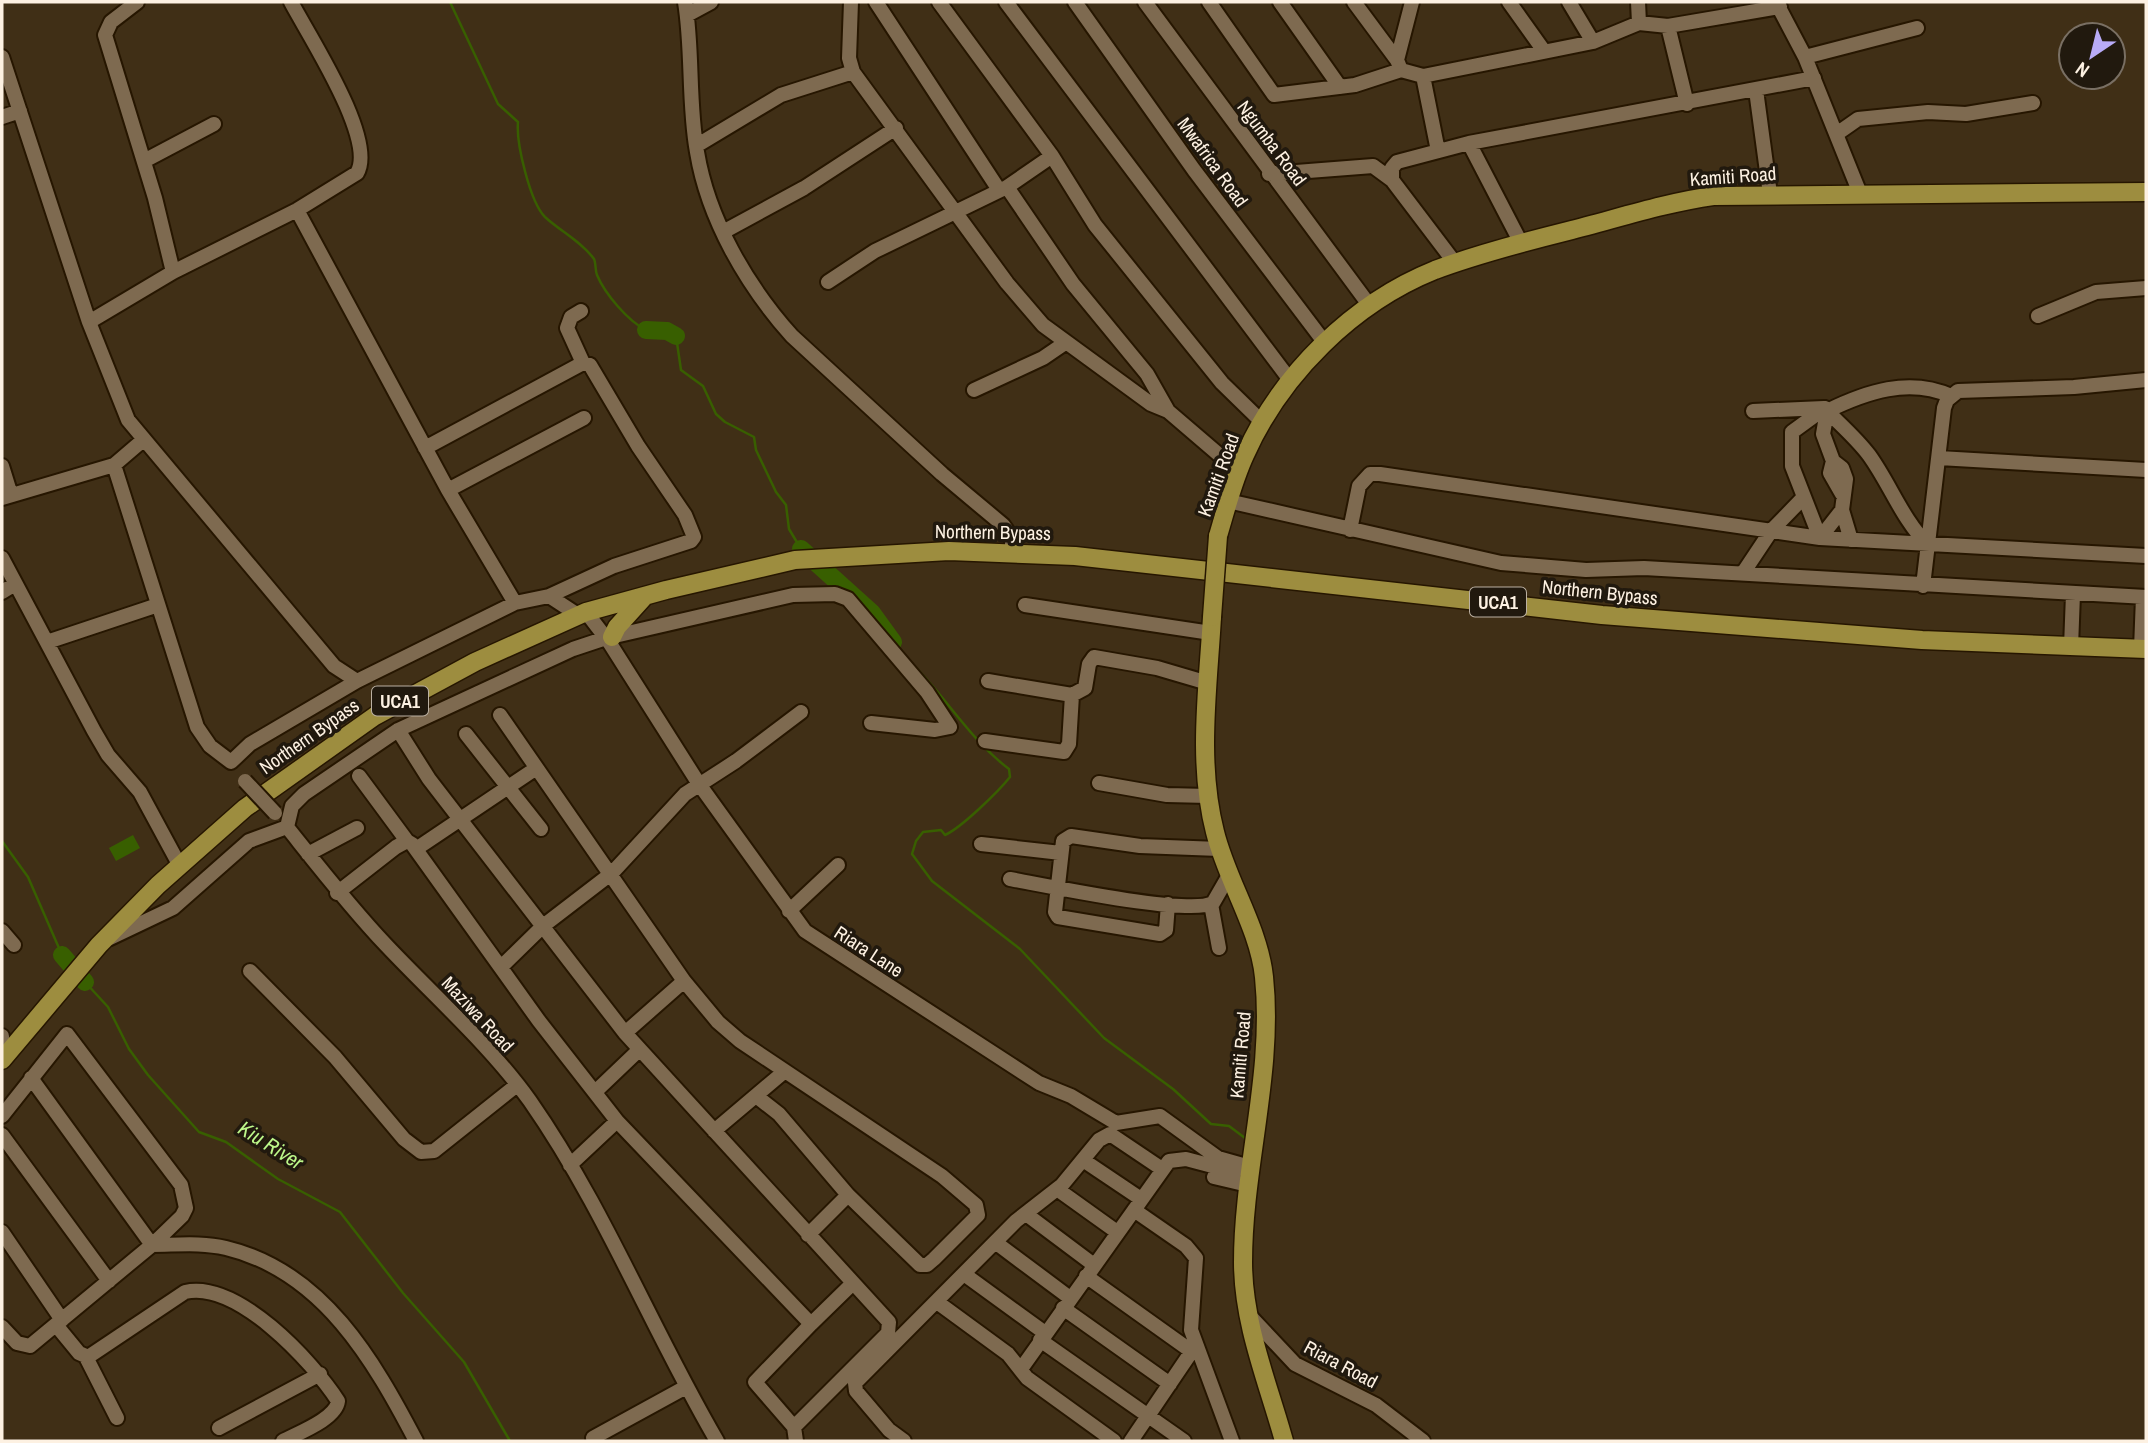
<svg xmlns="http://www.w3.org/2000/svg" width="2148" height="1443" viewBox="0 0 2148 1443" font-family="'Archivo Narrow',sans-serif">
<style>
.water{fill:#385f00}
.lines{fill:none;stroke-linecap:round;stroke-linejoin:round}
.stream{stroke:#385f00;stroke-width:2.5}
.river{stroke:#385f00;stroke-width:18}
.minor-casing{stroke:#261600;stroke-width:18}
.major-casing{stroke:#261600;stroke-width:21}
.minor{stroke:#7e6a50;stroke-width:14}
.major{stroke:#9d8d3f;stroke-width:18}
.minor-bridge-casing{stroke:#261600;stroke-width:18;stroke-linecap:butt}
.major-bridge-casing{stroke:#261600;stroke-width:21;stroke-linecap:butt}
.minor-bridge{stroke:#7e6a50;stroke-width:14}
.major-bridge{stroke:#9d8d3f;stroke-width:18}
.labels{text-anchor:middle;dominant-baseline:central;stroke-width:7;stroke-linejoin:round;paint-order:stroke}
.shield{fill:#21190e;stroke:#bbb0a2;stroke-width:2}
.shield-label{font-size:18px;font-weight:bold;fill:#fdf1e2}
.street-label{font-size:19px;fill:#fdf1e2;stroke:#21190e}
.water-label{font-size:21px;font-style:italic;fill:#bdf88a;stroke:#21190e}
</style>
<rect width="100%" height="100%" fill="#402f16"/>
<!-- water -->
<path class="water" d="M133,835L140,848L116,861L109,848Z"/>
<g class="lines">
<!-- stream -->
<path class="stream" d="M450,2L498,104L518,122C516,143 530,202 545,217C560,231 582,242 594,259C596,263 595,270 597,275C605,294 628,321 646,330
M676,336L681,370L703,386L716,414L725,422L754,437L756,450L776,492L786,505L789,529L801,549
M909,661C945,695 969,739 1009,769L1010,777C998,792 961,828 945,835L941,830L923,832L916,841L912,854L932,881L1020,949L1104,1038L1173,1089L1211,1124L1229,1126L1245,1138
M2,841L28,877L62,955
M85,982L108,1007L129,1049L148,1075L199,1132L226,1142L278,1179L340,1212L403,1293L464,1362L510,1441"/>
<!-- river -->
<path class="river" d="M646,330L667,331L676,336
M801,549L872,613L893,642
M62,955L85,982"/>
<!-- minor casing -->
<g class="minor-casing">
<path id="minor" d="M137,2L111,22L105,35L155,198L173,272
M685,2C693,51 688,103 697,152C708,219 747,286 792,336L942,474L1003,525L1012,538V553
M851,2L849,58L853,72L1007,283L1043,325L1151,404L1168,411L1238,471
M876,2L999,190
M939,2L1052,156L1095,225L1222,383L1262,422
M1006,2L1290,380
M1075,2L1194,170L1325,343
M1145,2L1370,306
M1209,2L1274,95L1355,85L1401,70L1423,76L1438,151
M1280,2L1340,87
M1354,2L1397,60L1401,70
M1509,2L1544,51
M1569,2L1593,42
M1638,2L1639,23
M1776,2L1805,57L1861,196
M687,15L711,2
M1668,26L1687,104
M2,57L89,322L128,420L334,666L357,681
M1805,57L1917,28
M1397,60L1412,2
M1423,76L1593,42L1639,23L1668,26L1780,7
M1756,90L1770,194
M2,117L20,111
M1838,133L1858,119L1928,112L1966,114L2033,103
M1469,143L1521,243
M696,146L781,95L853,72
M144,161L214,124
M1269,174L1373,166L1392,180L1455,263
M1392,180V168L1397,162L1469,143L1814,78
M1007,187L1073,284L1147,374L1168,411
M297,210L448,490L515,603
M723,232L804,188L896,128
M828,282L875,251L1007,187L1052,156
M581,311L571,317L567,328L583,363
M2038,316L2096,292L2146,288
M89,322L173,272L297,210L357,173C377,140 309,36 291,2
M974,390L1043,358L1065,343
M1753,411L1824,408
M1827,411C1841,425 1857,439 1869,455C1890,484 1902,519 1928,545
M1827,411L1823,434L1833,461L1842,468L1846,479L1842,510L1851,540
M425,448L583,363L590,365L638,446L685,515L694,537L691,541L614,566L549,596
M1939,458L2146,470
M1833,461L1830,473L1842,494
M114,465L142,441
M2,466L11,495
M448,490L584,418
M2,498L114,465L197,727L210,746L231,762L250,744L357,681L515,603L549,596L578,615
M1228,501L1501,563L1586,570L1644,568L2146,597
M1350,530L1359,486L1370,474H1380L1820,538L2146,556
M1820,538L1792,466V432L1825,408L1827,411C1866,392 1909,377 1951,396
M1820,538L1842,510
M2,558L94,731L108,755L140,792L180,866
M1743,573L1771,531L1804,497
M1923,586L1944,408L1947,400L1958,391L2074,387L2146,380
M2,592L15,584
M1025,605L1211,633
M586,612L609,642L699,784L805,931L1039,1083L1071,1096L1116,1123L1160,1116L1218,1158L1250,1167
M47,642L158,605
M2071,647L2073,594
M2141,649L2143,597
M988,681L1072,695L1085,688L1089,664L1094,657L1157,668L1208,683
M500,715L684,981L718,1022L740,1041L942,1176L976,1205L978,1215L934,1259L927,1265H920L848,1195L779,1114L756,1096
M398,730L429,779L625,1033L889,1322L888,1333L794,1427
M466,734L541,829
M985,741L1064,752L1069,744L1072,695
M359,776L407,841
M1099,783L1167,795L1208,796
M287,827L292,806L304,794L398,730L573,649L606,638L793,595L835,594L848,599L927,692L950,727L935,730L871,723
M981,844L1061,853
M416,849L535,769
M308,854L357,828
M1010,879C1045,885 1188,916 1213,903L1228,877
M337,893L396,847L407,841L412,844L539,1021L617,1121L811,1324L853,1283
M1168,904L1166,930L1160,934L1058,917L1055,912L1063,841L1071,836L1140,846L1219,849
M1211,904L1219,948
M789,911L838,865
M2,931L14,945
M110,938L173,908L249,841L287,827C319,867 350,907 386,945C434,996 489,1044 530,1101C604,1207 652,1330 717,1441
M501,967L543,926L612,873L685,794L736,761L801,712
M250,971L335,1057L404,1139L421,1152L434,1151L517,1085
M625,1033L684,981
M2,1036V1040
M31,1078L152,1245
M595,1092L639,1050
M2,1116L67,1034L181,1185L186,1208L182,1216L152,1245L30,1346L17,1343L2,1327
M714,1131L785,1071
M2,1135L109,1281
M1083,1160L1141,1199
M570,1165L617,1121
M1214,1177L1248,1185
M1057,1189L1117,1232
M1134,1210L1186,1246L1196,1258L1191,1330L1232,1441
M1026,1214L1094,1265
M2,1232L62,1320
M808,1235L848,1195
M995,1242L1070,1298
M152,1245C177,1245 201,1242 226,1248C323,1271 374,1361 416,1441
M964,1274L1045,1333
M1086,1276L1191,1351
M937,1302L1008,1354L1027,1378L1114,1441
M1063,1308L1170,1384
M1248,1314L1295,1364L1376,1405L1423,1441
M56,1325L79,1353L88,1357L185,1292C237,1280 312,1361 338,1401C336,1419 298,1433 283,1441
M1040,1340L1184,1441
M86,1357L117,1418
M1021,1369L1169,1161L1186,1159L1235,1172
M219,1428L320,1374
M593,1438L686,1387
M796,1441L794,1427L755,1382L811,1324
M904,1441L889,1430L856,1391L855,1383L1016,1221L1062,1185L1099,1140L1110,1134L1162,1169
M1131,1441L1196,1345"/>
</g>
<!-- major casing -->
<g class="major-casing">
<path id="major" d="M1218,536C1226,509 1233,481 1245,455C1281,374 1353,303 1435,270C1478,254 1524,242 1568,231C1616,219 1664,203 1713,196L2146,192
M1212,617C1208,688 1197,762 1215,832C1227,881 1259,928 1264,977C1274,1072 1243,1167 1243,1262C1243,1324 1268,1383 1284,1441
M612,637L617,627L645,596
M2,1060L99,945L158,885L245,808L375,716L475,662L586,612L666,590L795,560L949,551L1075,556L1602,615L1922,640L2146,649"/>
</g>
<!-- minor -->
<use href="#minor" class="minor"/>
<!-- major -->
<use href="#major" class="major"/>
<!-- minor-bridge casing -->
<g class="minor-bridge-casing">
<path id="minor-bridge" d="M245,781L275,813"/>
</g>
<!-- major-bridge casing -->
<g class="major-bridge-casing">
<path id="major-bridge" d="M1212,617L1218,536"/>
</g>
<!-- minor-bridge -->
<use href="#minor-bridge" class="minor-bridge"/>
<!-- major-bridge -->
<use href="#major-bridge" class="major-bridge"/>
</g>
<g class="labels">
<!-- shield labels -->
<g class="shield">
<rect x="1470" y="587.5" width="56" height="29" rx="5"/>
<rect x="372" y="686.5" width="56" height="29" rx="5"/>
</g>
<g class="shield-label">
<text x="1498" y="602">UCA1</text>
<text x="400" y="701">UCA1</text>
</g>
<!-- street labels -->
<g class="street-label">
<text transform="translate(1272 143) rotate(53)">Ngumba Road</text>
<text transform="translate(1213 162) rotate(54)">Mwafrica Road</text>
<text transform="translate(1733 176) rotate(-4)">Kamiti Road</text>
<text transform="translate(1218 475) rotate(-70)">Kamiti Road</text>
<text transform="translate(993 532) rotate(1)">Northern Bypass</text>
<text transform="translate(1600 592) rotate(6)">Northern Bypass</text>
<text transform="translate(309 736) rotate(-35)">Northern Bypass</text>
<text transform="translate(869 951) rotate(33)">Riara Lane</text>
<text transform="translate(478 1014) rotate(47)">Maziwa Road</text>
<text transform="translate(1240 1055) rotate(-85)">Kamiti Road</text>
<text transform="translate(1341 1364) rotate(28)">Riara Road</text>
</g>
<!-- water labels -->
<g class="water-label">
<text transform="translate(271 1145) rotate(32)">Kiu River</text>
</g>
</g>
<!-- border -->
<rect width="2148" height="1443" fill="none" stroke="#fdf1e2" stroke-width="7"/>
<!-- north arrow -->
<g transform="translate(2092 56) rotate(215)"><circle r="33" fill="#21190e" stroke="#796f63" stroke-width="2"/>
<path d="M0-5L12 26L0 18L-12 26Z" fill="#b8abf7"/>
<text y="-10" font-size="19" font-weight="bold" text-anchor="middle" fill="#fdf1e2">N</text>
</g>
</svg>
